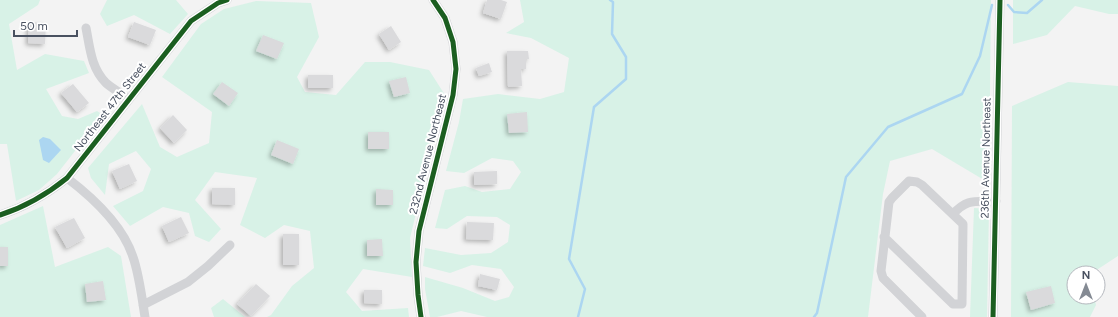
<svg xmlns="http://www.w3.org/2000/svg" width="1118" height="317" viewBox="0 0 1118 317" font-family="Figtree,sans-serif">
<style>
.green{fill:#d8f2e7}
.water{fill:#acd6f1}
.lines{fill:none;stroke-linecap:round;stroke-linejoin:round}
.stream{stroke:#acd6f1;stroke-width:2.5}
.building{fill:#dadadc;filter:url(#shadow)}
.minor{stroke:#d2d3d6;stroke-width:9}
.cycleway-casing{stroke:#fff;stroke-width:8}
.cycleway{stroke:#1b5e20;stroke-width:5}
.labels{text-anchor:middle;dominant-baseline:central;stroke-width:4;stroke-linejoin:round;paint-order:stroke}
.street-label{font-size:11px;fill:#495160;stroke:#fff}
</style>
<defs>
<filter id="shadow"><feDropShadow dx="-2.5" dy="2.5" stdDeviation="2" flood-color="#0004"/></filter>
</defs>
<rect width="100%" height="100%" fill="#f3f3f3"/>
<!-- green -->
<path class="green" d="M0,0H40L38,5L9,24L17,70L45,54L84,61L89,73L46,89L62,116L78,119L97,111L103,115L57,174L39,190L16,201L7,144H0Z
M107,0H176L188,14L170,34L134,15L107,26L100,14Z
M520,0H991L989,183L932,149L890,161L883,194L868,317H487L461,311L437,317H430L425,289V277L463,288L495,301L509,297L514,287L501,269L472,265L450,273L423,266L425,248L461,255L491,253L508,242L510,225L497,217L467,216L447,229L435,228L445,190L465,186L482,192L510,189L521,172L513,161L492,158L464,173L446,171L459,122L463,99L498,94L540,99L564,92L569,58L531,38L506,33L524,22Z
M1013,0H1118V14H1109L1075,6L1047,35L1013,44Z
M256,1L311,3L319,37L297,77L305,92L336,95L365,62H390L429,70L445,95L410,238L412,277L363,269L346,292L362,311L408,308L409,317H267L271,315L292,286L314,268L310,231L284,225L265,238L240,225L257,178L215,172L195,200L221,229L209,242L195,236L189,213L163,207L130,226L113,206L143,191L151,169L136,151L109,164L105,195L91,178L88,168L142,104L160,147L177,157L209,143L212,112L162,77L201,24L224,9Z
M1068,82L1118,86V256L1095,271V273H1074V297H1094L1096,305L1090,317H1011L1012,106Z
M43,206L55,267L108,247L121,256L131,317H0V225Z
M974,208L989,209L987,317H970Z
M223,299L245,317H214L211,308Z"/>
<!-- water -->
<path class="water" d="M43,137L50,139L61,150L49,163L43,160L39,140Z"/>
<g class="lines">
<!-- stream -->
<path class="stream" d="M1008,5L1014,12L1027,13L1042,0
M578,317L585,289L569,259L594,107L626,79V57L612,34L613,2L610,0
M814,317L817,313L846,177L888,127L962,94L980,56L992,5"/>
</g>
<!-- building -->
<path class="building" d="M487,0H501L507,2L501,19L483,13Z
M29,22L46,23L45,44L28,43Z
M134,22L156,30L150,45L128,37Z
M391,26L401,42L389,50L379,34Z
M263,35L284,43L277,59L256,51Z
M507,51H528L529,59H526V69H521L522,86L508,87Z
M489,63L492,72L479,76L476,68Z
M308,75H333V88H308Z
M406,77L410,93L394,97L389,81Z
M222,82L238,93L229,106L213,94Z
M73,84L89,103L77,112L61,93Z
M527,112L528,132L509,133L507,114Z
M173,115L187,130L174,143L160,128Z
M368,132H389V149H368Z
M277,140L299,149L293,164L271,155Z
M129,164L137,181L120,189L112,171Z
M497,171V184L474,185V172Z
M212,188H235V205L212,204Z
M376,189L393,190V205H376Z
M181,217L189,233L169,242L162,226Z
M74,218L85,238L67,248L55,227Z
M467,222L494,223L493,240L466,239Z
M283,234H299V265H283Z
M382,239L383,256H367V240Z
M0,247H8V266H0Z
M480,274L500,279L497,290L478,286Z
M103,281L106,300L87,302L85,284Z
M256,284L270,296L251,316L237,304Z
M1051,286L1055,303L1031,310L1026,292Z
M364,290H382V304L364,303Z"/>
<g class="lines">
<!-- minor -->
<path class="minor" d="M86,28C90,48 91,68 106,83C113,89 122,94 129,99
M67,178C92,197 123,226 133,257C139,274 142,298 145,317
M953,214C968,198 975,202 996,201
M0,215C25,207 46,195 67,178L191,21L218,3L227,0
M884,237L953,304H962L963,224L922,185L917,182L909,181L892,198L889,202L881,271L883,278L922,317
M143,305L188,282L208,266L230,245
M421,317L418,295L416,262L419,231L453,95L456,69L453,42L445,18L433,0
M993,317L1000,0"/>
<!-- cycleway casing -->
<g class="cycleway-casing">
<path id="cycleway" d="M0,215C25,207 46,195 67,178L191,21L218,3L227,0
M421,317L418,295L416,262L419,231L453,95L456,69L453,42L445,18L433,0
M993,317L1000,0"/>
</g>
<!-- cycleway -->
<use href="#cycleway" class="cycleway"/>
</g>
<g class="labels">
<!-- street labels -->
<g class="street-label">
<text transform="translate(110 107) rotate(-52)">Northeast 47th Street</text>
<text transform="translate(428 154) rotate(-76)">232nd Avenue Northeast</text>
<text transform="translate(986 158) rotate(-89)">236th Avenue Northeast</text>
</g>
</g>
<!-- north arrow -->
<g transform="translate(1086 285)"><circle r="19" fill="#ffffff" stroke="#b6b9bf"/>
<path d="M0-3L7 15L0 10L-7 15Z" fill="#848a93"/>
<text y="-6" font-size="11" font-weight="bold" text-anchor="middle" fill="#495160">N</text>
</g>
<!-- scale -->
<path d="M14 30v6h63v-6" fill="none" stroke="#495160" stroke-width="2"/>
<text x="20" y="30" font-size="12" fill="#495160" stroke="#ffffff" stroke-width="3" paint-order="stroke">50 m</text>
</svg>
